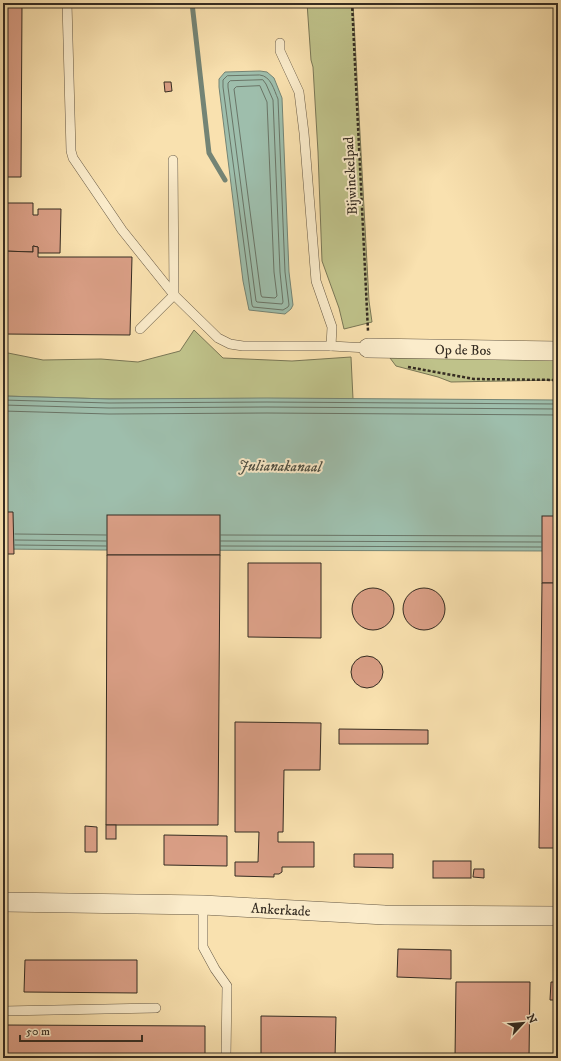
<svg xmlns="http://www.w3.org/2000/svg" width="561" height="1061" viewBox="0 0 561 1061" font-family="'IM FELL DW Pica',serif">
	<rect width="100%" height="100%" fill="#f9e1af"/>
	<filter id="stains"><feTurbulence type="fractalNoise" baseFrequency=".005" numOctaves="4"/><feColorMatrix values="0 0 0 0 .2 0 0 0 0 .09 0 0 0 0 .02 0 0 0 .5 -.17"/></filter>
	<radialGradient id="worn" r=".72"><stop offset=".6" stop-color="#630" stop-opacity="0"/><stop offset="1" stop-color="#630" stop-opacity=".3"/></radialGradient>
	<g fill="#bfc28a" stroke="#7a7756">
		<path d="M307,3H353L369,301L372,322L344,329L339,308L322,261L318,152L313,67L311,60Z"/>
		<path d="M194,330L223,358L292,361L351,357L353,399H109L3,396V352L43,360L101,359L138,362L180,351Z"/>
		<path d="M390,358H558V380L451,382L438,377L396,366Z"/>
	</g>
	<g fill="#9ebeac" stroke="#748475">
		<path d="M260,71L267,72L274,78L282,98L289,272L293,305L291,309L285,314L249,310L243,281L219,87V79L225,72Z"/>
		<path d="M3,396L109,399L267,398L558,400V551L101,550L3,549Z"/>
	</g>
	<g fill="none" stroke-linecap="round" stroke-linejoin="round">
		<g stroke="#6a7567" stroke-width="1">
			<path d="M260,75C271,76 274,90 278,99L285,272L289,305L288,307L283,310L253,307L252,305L223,87V80L227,76Z"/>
			<path d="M263,80L266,84L273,100L280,272L283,302L282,304L257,302L256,301L228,87V83L230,81Z"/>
			<path d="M260,86L267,102L274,272L277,296L275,298L262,297L261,295L234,89L236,87Z"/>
			<path d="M3,400L109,403L267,402L558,404"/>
			<path d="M3,405L109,408L267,407L558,409"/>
			<path d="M3,411L109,414L267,413L558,415"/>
			<path d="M15,534L106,535"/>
			<path d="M221,535L541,536"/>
			<path d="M15,540L106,541"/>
			<path d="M221,541L541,542"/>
			<path d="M15,545L106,546"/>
			<path d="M221,546L541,547"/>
		</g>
		<path stroke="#748475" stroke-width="5" d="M192,3L209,153L225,180"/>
	</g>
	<g fill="#da9f86" stroke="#352c22">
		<path d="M3,3H22L21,177H3Z"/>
		<path d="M164,82H171L172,91L165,92Z"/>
		<path d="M3,203H33V215H38V209H61L60,253H38V247L33,246V252L3,251Z"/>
		<path d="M33,246L38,247V257H132L130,335L3,334V251L33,252Z"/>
		<path d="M3,512H13L14,554H3Z"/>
		<rect x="107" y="515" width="113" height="40"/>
		<rect x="542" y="516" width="16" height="67"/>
		<path d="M107,555H220L218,825H106Z"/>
		<path d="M248,563H321V638L248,637Z"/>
		<path d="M542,583H558V848H539Z"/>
		<circle cx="424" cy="609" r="21"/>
		<circle cx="373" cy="609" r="21"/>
		<circle cx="367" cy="672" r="16"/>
		<path d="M235,722L321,723L320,770H284L283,832H278V842H314V867H282V872L279,874H274V877L235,876V862H258L259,832H235Z"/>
		<path d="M339,729L428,730V744H339Z"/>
		<rect x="106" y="825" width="10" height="14"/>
		<path d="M85,826L97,827V852H85Z"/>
		<path d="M164,835L227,836V866L164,865Z"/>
		<path d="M354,854H393V868L354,867Z"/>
		<rect x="433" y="861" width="38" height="17"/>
		<path d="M474,869H484V878L473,877Z"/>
		<path d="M398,949L451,950V979L397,977Z"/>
		<path d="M25,960H137V993L24,992Z"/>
		<path d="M456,982H530L529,1058H455Z"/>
		<path d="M551,982H558V1000H550Z"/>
		<path d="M261,1016L336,1017L335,1058H261Z"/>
		<path d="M3,1025L205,1026V1058H3Z"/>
	</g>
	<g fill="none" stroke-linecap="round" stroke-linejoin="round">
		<defs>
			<g id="service">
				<path d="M67,3L71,151L73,158L122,230L174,295L218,338L230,344L243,346H331L368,348"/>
				<path d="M280,43V51L299,92L304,133L316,281L332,327L331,346"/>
				<path d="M140,329L174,295L173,160"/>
				<path d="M203,905V947L215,969L227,986L226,1058"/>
				<path d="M3,1011L156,1008"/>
			</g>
			<g id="minor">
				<path id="s1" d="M368,348L558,351"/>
				<path id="s2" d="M3,902L203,905L385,915L558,916"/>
			</g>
		</defs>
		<use href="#service" stroke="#665945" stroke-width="10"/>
		<use href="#minor" stroke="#665945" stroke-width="20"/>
		<g stroke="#352c22" stroke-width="2.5" stroke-dasharray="3 2" stroke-linecap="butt">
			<path d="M352,3L368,331"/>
			<path d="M408,367L474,379L558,380"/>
		</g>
		<use href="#service" stroke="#fbeccb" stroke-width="9"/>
		<use href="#minor" stroke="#fbeccb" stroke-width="19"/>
	</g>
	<g text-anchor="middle" stroke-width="4" stroke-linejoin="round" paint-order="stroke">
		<g font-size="14" fill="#352c22" stroke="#fbeccb">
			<text transform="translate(350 176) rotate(-93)" y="5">Bijwinckelpad</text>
			<text dy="5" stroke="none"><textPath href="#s1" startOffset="95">Op de Bos</textPath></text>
			<text dy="5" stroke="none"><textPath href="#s2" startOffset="278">Ankerkade</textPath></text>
		</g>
		<g font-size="15" font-style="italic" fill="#4f5044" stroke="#fbeccb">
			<text transform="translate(280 466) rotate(1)" y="5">Julianakanaal</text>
		</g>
	</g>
	<rect width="561" height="1061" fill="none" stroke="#f9e1af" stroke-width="16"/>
	<rect x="4" y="4" width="553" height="1053" fill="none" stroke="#352c22" stroke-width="2"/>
	<rect x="8" y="8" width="545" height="1045" fill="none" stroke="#352c22"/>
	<g transform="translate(523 1023) rotate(64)" stroke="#fbeccb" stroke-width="3" paint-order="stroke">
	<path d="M0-3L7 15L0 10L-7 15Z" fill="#352c22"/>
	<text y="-6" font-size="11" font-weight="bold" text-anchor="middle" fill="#352c22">N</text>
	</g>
	<path d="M20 1035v6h122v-6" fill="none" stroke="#352c22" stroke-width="2"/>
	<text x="26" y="1035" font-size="12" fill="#352c22" stroke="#fbeccb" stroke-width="3" paint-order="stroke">50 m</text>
	<rect width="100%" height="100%" filter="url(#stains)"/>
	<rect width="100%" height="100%" fill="url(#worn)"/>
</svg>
